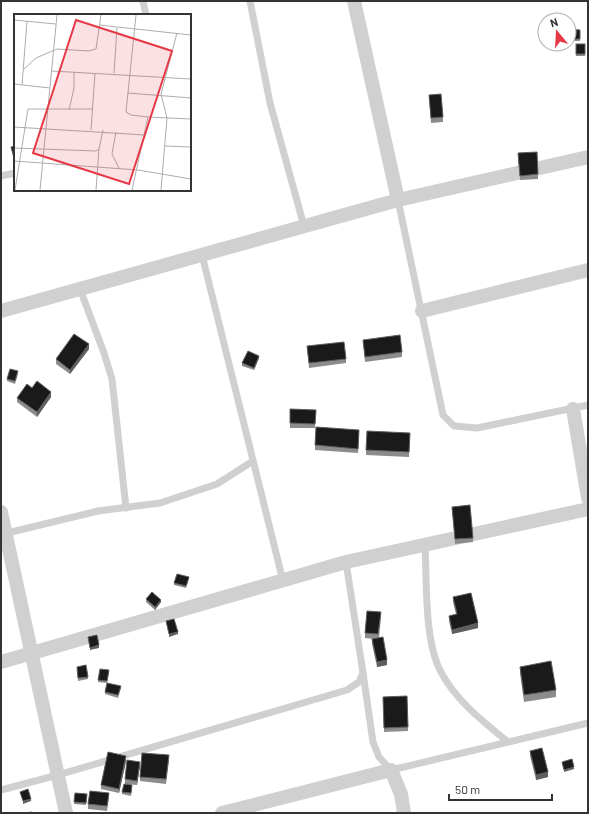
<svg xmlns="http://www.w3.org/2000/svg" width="589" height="814" viewBox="0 0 589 814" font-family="Barlow,sans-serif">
	<rect width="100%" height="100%" fill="#fff"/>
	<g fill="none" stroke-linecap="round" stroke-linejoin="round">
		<g stroke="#d0d0d0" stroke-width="7">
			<path d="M143,1L146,15"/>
			<path d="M250,1L270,103L304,226"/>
			<path d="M1,176L15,173"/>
			<path d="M398,200L443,415L454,426L477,428L588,405"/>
			<path d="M202,255L283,581"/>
			<path d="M80,289L104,353L112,379L126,508"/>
			<path d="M3,534L98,511L160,503L217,484L253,461"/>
			<path d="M425,546C427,582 424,641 441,672C456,701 484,722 508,742"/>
			<path d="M363,673L373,742L379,757L391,770L588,723"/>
			<path d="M1,790L58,775L347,690L359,682L363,673L346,562"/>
		</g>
		<g stroke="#d0d0d0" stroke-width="14">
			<path d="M354,1L398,200"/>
			<path d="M1,311L398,200L588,157"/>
			<path d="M422,311L588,270"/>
			<path d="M573,409L588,498"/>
			<path d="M1,512L66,813"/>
			<path d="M1,662L346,562L588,509"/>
			<path d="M222,813L391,770L401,794L404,813"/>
		</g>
	</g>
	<g fill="#8c8c8c">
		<path d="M569,29L580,30V41H569Z"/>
		<rect x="576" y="44" width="9" height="12"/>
		<path d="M429,95L443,117V122L431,123Z"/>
		<path d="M518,158L538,174V179L520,180Z"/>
		<path d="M363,340L402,352V357L365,362Z"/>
		<path d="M307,346L346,359V363L309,368Z"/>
		<path d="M89,349L70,374L56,364V359Z"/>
		<path d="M259,358L254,370L242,366V363Z"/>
		<path d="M18,374L15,384L7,381V379Z"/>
		<path d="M32,388L51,397L37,417L17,402V398Z"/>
		<path d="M290,409L316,410L315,428H290Z"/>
		<path d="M359,435L358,453L315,450V445Z"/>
		<path d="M410,438L409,457L366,455V450Z"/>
		<path d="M452,507L473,538V542L455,544Z"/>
		<path d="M189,579L186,588L174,585V583Z"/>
		<path d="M453,597L478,628L452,634L449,621V616L456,614L453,602Z"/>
		<path d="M146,599L161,602L155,610L146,602Z"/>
		<path d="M381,617L379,638L387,665L377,667L372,644V639H374L365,638V633Z"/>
		<path d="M77,667L88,677V679L78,681Z"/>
		<path d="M520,667L556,690V697L524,702L520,673Z"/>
		<path d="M109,673L107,683L98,682V680Z"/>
		<path d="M121,688L118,698L105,694V692Z"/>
		<path d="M407,696L408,731L384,732L383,697Z"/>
		<path d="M530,751L548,777L536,780L530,756Z"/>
		<path d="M169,760L166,784L140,781V777Z"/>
		<path d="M126,761L119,793L101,789V785Z"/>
		<path d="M140,766L137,785L125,784V779Z"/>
		<path d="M132,788L131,796L122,794V792Z"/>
		<path d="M75,793L87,794L86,805L74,804Z"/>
		<path d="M109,798L107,811L88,809V804Z"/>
	</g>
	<g fill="#5f5f5f">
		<path d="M89,344V349L70,374V370Z"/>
		<path d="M259,356V358L254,370V368Z"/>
		<path d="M51,392V397L37,417V412Z"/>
		<path d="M161,600V602L155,610V607Z"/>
		<path d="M478,623V628L452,634V630Z"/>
		<path d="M178,632V634L169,637V634Z"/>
		<path d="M99,645V648L90,650V648Z"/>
		<path d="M387,660V665L377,667V662Z"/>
		<path d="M126,756V761L119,793V789Z"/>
		<path d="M140,762V766L137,785V781Z"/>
		<path d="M574,767V769L564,772V770Z"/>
		<path d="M548,772V777L536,780V775Z"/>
		<path d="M31,799V801L23,804V801Z"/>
	</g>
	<g fill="#1a1a1a" stroke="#5f5f5f">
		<path d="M569,29L580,30V39H569Z"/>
		<rect x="576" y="44" width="9" height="10"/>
		<path d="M441,94L443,117L431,118L429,95Z"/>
		<path d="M15,146V158H14L11,147Z"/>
		<path d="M537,152L538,174L520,176L518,153Z"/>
		<path d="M74,334L89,344L70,370L56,359Z"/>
		<path d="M400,335L402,352L365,357L363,340Z"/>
		<path d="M344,342L346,359L309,363L307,346Z"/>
		<path d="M248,351L259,356L254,368L242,363Z"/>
		<path d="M10,369L18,371L15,381L7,379Z"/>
		<path d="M37,381L51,392L37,412L17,398L27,384L32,388Z"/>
		<path d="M290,409L316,410L315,424L290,423Z"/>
		<path d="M316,427L359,430L358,449L315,445Z"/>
		<path d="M367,431L410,433L409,452L366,450Z"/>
		<path d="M470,505L473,538L455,539L452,507Z"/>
		<path d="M177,574L189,577L186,586L174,583Z"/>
		<path d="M152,592L161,600L155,607L146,599Z"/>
		<path d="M471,593L478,623L452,630L449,616L457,614L453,597Z"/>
		<path d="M367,611L381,612L378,634L365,633Z"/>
		<path d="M174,619L178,632L169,634L166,621Z"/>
		<path d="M97,635L99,645L90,648L88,637Z"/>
		<path d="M383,637L387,660L377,662L372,639Z"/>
		<path d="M551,661L556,690L524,695L520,667Z"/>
		<path d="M86,665L88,677L78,678L77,667Z"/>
		<path d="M100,669L109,670L107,681L98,680Z"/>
		<path d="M107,683L121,686L118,695L105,692Z"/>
		<path d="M407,696L408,727L384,728L383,697Z"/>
		<path d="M542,748L548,772L536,775L530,751Z"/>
		<path d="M108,752L126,756L119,789L101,785Z"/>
		<path d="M142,753L169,755L166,779L140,777Z"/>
		<path d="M572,759L574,767L564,770L562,762Z"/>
		<path d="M127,760L140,762L137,781L125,779Z"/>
		<path d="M124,784L132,785L131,793L122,792Z"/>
		<path d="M28,789L31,799L23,801L20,792Z"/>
		<path d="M90,791L109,793L107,806L88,804Z"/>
		<path d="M75,793L87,794L86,803L74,802Z"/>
		<path d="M32,812V813H25Z"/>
	</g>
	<g transform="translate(14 14)">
		<rect width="177" height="177" fill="#fff"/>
		<path fill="none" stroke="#adadad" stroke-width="1" d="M122,1L112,98L117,101L134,103L177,105M0,6L42,10M85,11L177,21M9,56L22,44L43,35L75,37L82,35L87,1M38,57L177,65M100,59L103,14M0,70L36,74M8,71L13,7M114,79L177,84M55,96L60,74V58M0,113L131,121M77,116L81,59M102,118L98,140L105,154M151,132L177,133M0,134L82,137L85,135L89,116M0,147L124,156L177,165M1,176L14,95H79M26,176L43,1M82,176L85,135M118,176L134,103M147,176L153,104L147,80L163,19"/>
		<path fill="#e63946" fill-opacity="0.15" stroke="#e63946" stroke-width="2" d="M62,6L158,37L115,170L19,139Z"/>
		<rect width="177" height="177" fill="none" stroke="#333" stroke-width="2"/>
	</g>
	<rect width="589" height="814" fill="none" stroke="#333333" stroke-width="4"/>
	<g transform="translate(557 32) rotate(342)"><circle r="19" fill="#ffffff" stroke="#adadad"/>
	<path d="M0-3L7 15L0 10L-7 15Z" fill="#e63946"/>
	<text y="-6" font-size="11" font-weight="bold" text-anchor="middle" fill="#333333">N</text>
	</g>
	<path d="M449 794v6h103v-6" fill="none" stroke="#333333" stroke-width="2"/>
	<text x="455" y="794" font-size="12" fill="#333333" stroke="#ffffff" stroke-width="3" paint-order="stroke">50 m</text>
</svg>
